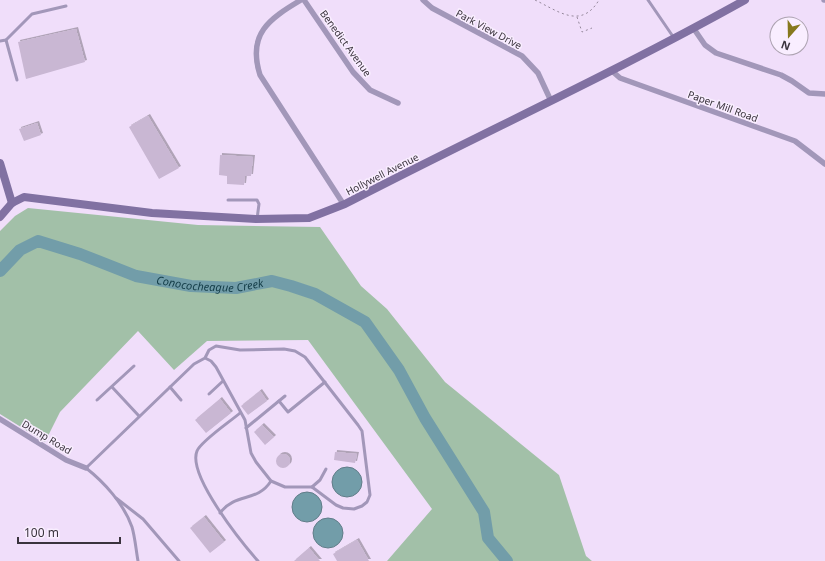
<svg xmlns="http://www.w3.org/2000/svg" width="825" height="561" viewBox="0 0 825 561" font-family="'Noto Sans',sans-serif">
	<defs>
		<filter id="shadow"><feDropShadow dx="2" dy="-2" stdDeviation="0" flood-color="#0004"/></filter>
	</defs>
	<rect width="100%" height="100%" fill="#f0defa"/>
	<path fill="#a2c0a8" d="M28,208L198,225L320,227L361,286L387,309L445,382L559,475L586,556L592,561H387L432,509L308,340L207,341L174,370L138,331L60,412L45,442L0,414V231L15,216Z"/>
	<g fill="#729da9" stroke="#617d89">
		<circle cx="347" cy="482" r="15"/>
		<circle cx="307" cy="507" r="15"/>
		<circle cx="328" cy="533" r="15"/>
	</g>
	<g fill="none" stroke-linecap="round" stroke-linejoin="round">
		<path stroke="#729da9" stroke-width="12" id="s1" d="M0,271L20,250L38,241L80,254L136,276L191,286L236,288L272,281L291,286L315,294L365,322L399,370L425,418L484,512L488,538L507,561"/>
	</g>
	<g fill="#c9b7d3" filter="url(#shadow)">
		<path d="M76,29L85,62L26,79L18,42Z"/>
		<path d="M148,116L179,168L159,179L129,127Z"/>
		<path d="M37,123L41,135L24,141L19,129Z"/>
		<path d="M220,155L253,157L251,176H245L244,185L227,184V176L219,175Z"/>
		<path d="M260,391L267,401L248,415L241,406Z"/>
		<path d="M220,399L231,413L206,433L195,420Z"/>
		<path d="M262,425L274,437L265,445L254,432Z"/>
		<path d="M335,452L357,454L355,463L334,460Z"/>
		<circle cx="283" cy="461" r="7"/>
		<path d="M204,517L224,542L210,553L190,528Z"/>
		<path d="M357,540L369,561H337L333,554Z"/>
		<path d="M309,548L320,561H294Z"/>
	</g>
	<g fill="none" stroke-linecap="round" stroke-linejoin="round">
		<g stroke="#95889b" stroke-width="1" stroke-dasharray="2 3" stroke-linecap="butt">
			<path d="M535,0C558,11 581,30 599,0"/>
			<path d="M577,17L582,32L592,28"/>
		</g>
		<g stroke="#a297b9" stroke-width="3">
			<path d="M648,0L674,38"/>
			<path d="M6,40L17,80"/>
			<path d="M0,41L6,40L32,14L66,6"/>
			<path d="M228,200H257L259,204L257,219"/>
			<path d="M112,387L139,416"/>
			<path d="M170,387L181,400"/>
			<path d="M209,394L223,381"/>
			<path d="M97,400L134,366"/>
			<path d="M279,401L288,412L325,382"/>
			<path d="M240,413C231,421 201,441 197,451C187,475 242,543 258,561"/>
			<path d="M246,428L285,396"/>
			<path d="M312,487L320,480L326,469"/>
			<path d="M116,498L143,519L179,561"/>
			<path d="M220,513C236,492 257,503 271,481"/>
			<path d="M138,561C136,550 135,537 132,527C124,504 104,482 86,468L194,364L205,358L211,361L216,367L245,420L251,453L256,462L271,481L285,487H312L336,505L343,508L354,509L362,506L367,502L370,495L362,431L358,425L305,357L295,351L284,349L240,350L216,346L209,350L205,358"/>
		</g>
		<g stroke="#a297b9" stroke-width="5.5">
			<path d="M301,0C269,19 247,34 260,75L344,205"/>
			<path d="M304,0L353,72L370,90L398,103"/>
			<path d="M423,0L432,8L522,56L538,73L551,101"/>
			<path d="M824,0H825"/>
			<path d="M694,29L705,45L716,53L781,75L792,81L809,93L825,94"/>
			<path d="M612,71L620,78L795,141L825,164"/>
			<path d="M0,419L66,460L86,468"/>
		</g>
		<g stroke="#8171a2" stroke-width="8">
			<path d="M0,163L12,203"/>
			<path d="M0,217L12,203L24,197L152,213L256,219L309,218L345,204C478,135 614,73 745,0"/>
		</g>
	</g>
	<g text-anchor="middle" stroke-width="3" stroke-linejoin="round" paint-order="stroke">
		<g font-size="10" fill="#3a333d" stroke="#f9eeff">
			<text transform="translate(489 29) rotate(28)" y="4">Park View Drive</text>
			<text transform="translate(346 43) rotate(54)" y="4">Benedict Avenue</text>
			<text transform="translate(723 106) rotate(20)" y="4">Paper Mill Road</text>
			<text transform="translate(382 174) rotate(-27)" y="4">Hollywell Avenue</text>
			<text transform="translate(47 437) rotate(31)" y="4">Dump Road</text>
		</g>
		<g font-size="11" font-style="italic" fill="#123b46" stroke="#f9eeff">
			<text dy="4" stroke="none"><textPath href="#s1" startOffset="228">Conococheague Creek</textPath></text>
		</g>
	</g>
	<g transform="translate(789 36) rotate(200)"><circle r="19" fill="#f9eeff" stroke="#ada3b1"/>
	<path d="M0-3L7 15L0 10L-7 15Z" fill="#87791e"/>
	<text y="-6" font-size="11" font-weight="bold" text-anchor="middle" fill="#3a333d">N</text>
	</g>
	<path d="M18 537v6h102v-6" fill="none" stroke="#3a333d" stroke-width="2"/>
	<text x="24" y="537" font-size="12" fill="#3a333d" stroke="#f9eeff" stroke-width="3" paint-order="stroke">100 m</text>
</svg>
